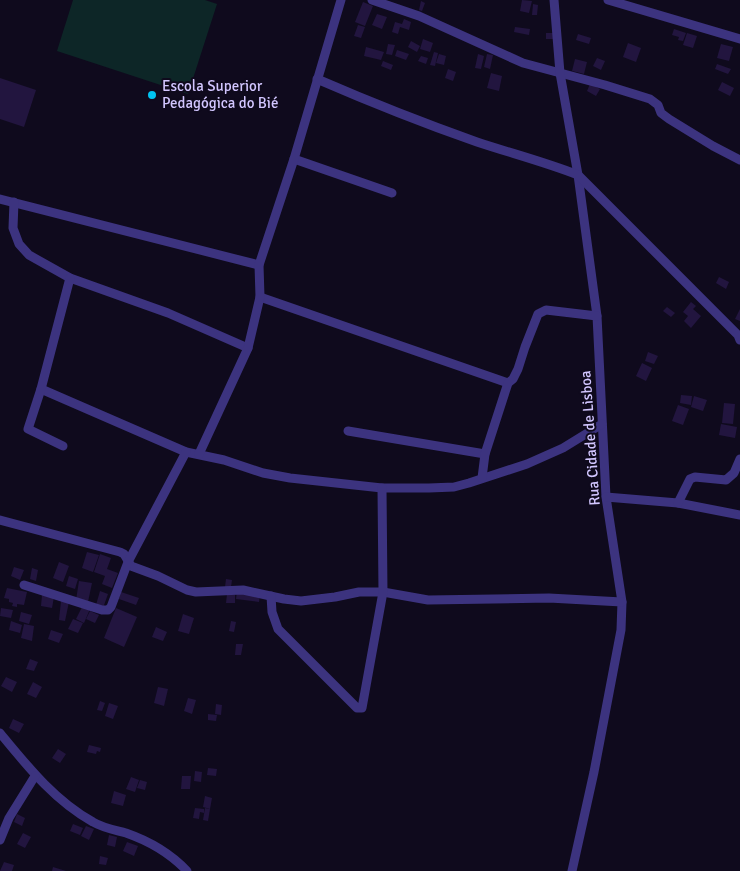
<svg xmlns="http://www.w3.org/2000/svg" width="740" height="871" viewBox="0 0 740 871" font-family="Signika,sans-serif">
	<rect width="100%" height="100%" fill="#0f0a1d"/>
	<path fill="#0d2627" d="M73,0H205L217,4L188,94L57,51Z"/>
	<g fill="#22153f">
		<path d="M522,0L532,1L529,13L520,11Z"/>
		<path d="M421,1L425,3L422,11L419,10Z"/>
		<path d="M363,2L373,6L365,26L355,22Z"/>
		<path d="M533,4L538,5L537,15H532Z"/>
		<path d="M377,14L387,17L382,29L372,25Z"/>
		<path d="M404,19L411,22L409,30L400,27L398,34L392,32L395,22L402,24Z"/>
		<path d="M358,25L365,27L361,38L354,36Z"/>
		<path d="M515,27L530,29L529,35L514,32Z"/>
		<path d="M674,29L686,33L683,41L678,40L679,37L672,35Z"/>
		<rect x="546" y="33" width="8" height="6"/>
		<path d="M687,33L697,36L693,48L683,45Z"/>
		<path d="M578,34L591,38L589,44L576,40Z"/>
		<path d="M423,39L433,43L430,52L420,49Z"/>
		<path d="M411,41L420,46L417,52L408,47Z"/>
		<path d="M628,43L641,48L636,62L623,57Z"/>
		<path d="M388,44L395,45L392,55L386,54Z"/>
		<path d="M721,44L733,47L729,61L717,58Z"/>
		<path d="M366,47L384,52L381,60L364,56Z"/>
		<path d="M397,50L409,54L406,60L395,56Z"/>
		<path d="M434,52L438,53L435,66L430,65Z"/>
		<path d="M439,54L446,56L444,65L436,63Z"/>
		<path d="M478,54L484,56L481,69L475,68Z"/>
		<path d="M487,54L493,55L490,69L484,67Z"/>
		<path d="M421,56L428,58L426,64L418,61Z"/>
		<path d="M597,58L605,61L601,70L593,66Z"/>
		<path d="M575,59L587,62L584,74L572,71Z"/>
		<path d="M383,61L393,65L391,70L381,66Z"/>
		<path d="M717,64L731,69L728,74L715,69Z"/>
		<path d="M448,69L456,72L453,81L445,78Z"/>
		<path d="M491,73L502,76L499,91L487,88Z"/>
		<path d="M0,78L36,90L24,127L0,119Z"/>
		<path d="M722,82L734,88L730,96L718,90Z"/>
		<path d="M590,84L600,89L596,96L587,91Z"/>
		<path d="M719,277L729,282L726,289L716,283Z"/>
		<path d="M691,302L696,306L693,309L701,316L691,328L684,321L688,316L683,312Z"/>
		<path d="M667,307L675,313L671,317L663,311Z"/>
		<path d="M740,309V321L735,319Z"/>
		<path d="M648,352L658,356L654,364L645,361Z"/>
		<path d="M642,363L652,368L646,381L636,376Z"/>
		<path d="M681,395L692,396L691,405L680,403Z"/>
		<path d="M694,396L707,400L703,411L691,407Z"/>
		<path d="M724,403L735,404L733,424L722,423Z"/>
		<path d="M678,405L689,409L683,425L672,421Z"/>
		<path d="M721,424L737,427L735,438L719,435Z"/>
		<path d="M87,552L99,555L93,572L82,568Z"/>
		<path d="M100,554L111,558L107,569L118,573L112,588L102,584L105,576L94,572Z"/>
		<path d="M59,562L69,566L63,582L53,578Z"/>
		<path d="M14,567L24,570L20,580L11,576Z"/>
		<path d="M32,568L38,570L36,581L30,579Z"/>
		<path d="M69,576L78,579L75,589L66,586Z"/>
		<path d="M226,579L232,580L231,587H225Z"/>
		<path d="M79,581L92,583L88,602L76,600Z"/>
		<path d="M7,588L27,592L24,605L17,604V607L12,606L13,603L9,602V599L4,598Z"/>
		<path d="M100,591L108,594L103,608L96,605Z"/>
		<path d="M237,591L260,594L259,602L236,599Z"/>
		<path d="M121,592L139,598L136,605L119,599Z"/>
		<path d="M227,594L235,595V603H226Z"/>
		<path d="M42,595L54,597L52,608L41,606Z"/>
		<path d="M61,601L69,602L65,621L59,620Z"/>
		<path d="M83,605L90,609L84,623L76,619Z"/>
		<path d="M1,608L13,610L11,618L0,616Z"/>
		<path d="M116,608L137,617L124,647L104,638Z"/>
		<path d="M90,611L99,615L95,623L86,619Z"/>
		<path d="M21,612L32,615L29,624L19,621Z"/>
		<path d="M183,614L194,618L189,634L178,631Z"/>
		<path d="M73,619L83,623L78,633L68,629Z"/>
		<path d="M11,621L22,625L20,633L9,630Z"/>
		<path d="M231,621L236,622L234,632L229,631Z"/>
		<path d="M24,624L34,626L32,641L21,638Z"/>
		<path d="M156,627L167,632L163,641L152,637Z"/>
		<path d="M51,630L63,634L59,643L48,639Z"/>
		<path d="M236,644H243L241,655H235Z"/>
		<path d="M30,659L38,662L34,671L26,669Z"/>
		<path d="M6,677L17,682L12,692L1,686Z"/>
		<path d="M33,682L42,687L36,698L27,694Z"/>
		<path d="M158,687L168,689L164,706L154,703Z"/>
		<path d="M188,698L196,700L192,714L184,711Z"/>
		<path d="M100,701L105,703L102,711L97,710Z"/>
		<path d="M109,703L118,706L113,719L105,716Z"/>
		<path d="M216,704L222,705L221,715L215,714Z"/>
		<path d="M208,714L217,715L216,721L208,720Z"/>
		<path d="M13,719L24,724L19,733L9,728Z"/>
		<path d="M89,745L101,748L100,752L97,751L96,754L87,752Z"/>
		<path d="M58,749L66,754L60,763L52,758Z"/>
		<path d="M208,768L217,769L216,776L207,775Z"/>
		<path d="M195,771L202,772L201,782L194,781Z"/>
		<path d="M182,776H191L190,789H181Z"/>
		<path d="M131,777L139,780L135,792L126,789Z"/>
		<path d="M140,780L147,782L145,790L137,788Z"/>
		<path d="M114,791L126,795L123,806L111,803Z"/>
		<path d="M205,796L212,798L210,809L203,807Z"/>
		<path d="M195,808L204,809V813L200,812L199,819L193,818Z"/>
		<path d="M205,808L210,809L208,821L203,820Z"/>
		<path d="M17,814L25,818L22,826L14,822Z"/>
		<path d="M73,824L83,828L80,835L70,831Z"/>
		<path d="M86,826L94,829L89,840L81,836Z"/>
		<path d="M23,833L31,837L25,848L17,844Z"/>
		<path d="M109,835L117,837L115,847L107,845Z"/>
		<path d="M127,842L138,846L134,856L123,851Z"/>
		<path d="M100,856L108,858L106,865L99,864Z"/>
		<path d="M4,862L14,865L12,871H0Z"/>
		<path d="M53,867L66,871H52Z"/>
	</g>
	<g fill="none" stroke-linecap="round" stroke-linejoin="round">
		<g stroke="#3c337f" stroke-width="9">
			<path d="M372,0L419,16L523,63L605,85L650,99L658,105L661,113L669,119L713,146L740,160"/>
			<path d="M554,0L560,73L578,175L597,316L606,497L622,602L621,630L594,772L572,871"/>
			<path d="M608,0L740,39"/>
			<path d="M317,79C370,102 423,123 477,142C510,153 545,162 578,175L738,335L740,340"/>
			<path d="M294,159L392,193"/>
			<path d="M0,199L259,265"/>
			<path d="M14,202L13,228L19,244L29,255L70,278L168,313L248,348"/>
			<path d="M260,297L508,383"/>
			<path d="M41,389L186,452L224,460L263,473L290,478L382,488H429L454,487L469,483L527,464L563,448L602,424"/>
			<path d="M348,431L485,454"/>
			<path d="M63,446L28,429L41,389L70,278"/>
			<path d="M199,454L248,348L260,297L259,265L294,159L341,0"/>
			<path d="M482,478L485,454L508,383L513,379L518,369L525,347L538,314L546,310L597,316"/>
			<path d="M606,497L678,503L740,515"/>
			<path d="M678,503L690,479L695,477L726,480L734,473L740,459"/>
			<path d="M0,520L120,552L124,554L131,566L158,576L187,590L196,592L243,590L284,599L301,601L335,597L359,592H383L428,600L549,598L622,602"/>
			<path d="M24,585L102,610H108L111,607L128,562L186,452"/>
			<path d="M271,596L272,612L278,629L357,708H362L383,592L382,488"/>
			<path d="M0,733C28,767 55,801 93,822C103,828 115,830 126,833C149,841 170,853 187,871"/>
			<path d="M0,840L9,818L35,776"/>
		</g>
	</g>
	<circle fill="#00c3f1" stroke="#0f0a1d" stroke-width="2" cx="152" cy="95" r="5"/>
	<g text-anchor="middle" stroke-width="4" stroke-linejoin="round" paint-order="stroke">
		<g font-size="15" fill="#d2c6ff" stroke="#0f0a1d" text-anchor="start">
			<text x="162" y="91">Escola Superior<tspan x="162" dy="17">Pedagógica do Bié</tspan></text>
		</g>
		<g font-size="15" fill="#d2c6ff" stroke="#0f0a1d">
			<text transform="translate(590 438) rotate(-94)" y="5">Rua Cidade de Lisboa</text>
		</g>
	</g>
</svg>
